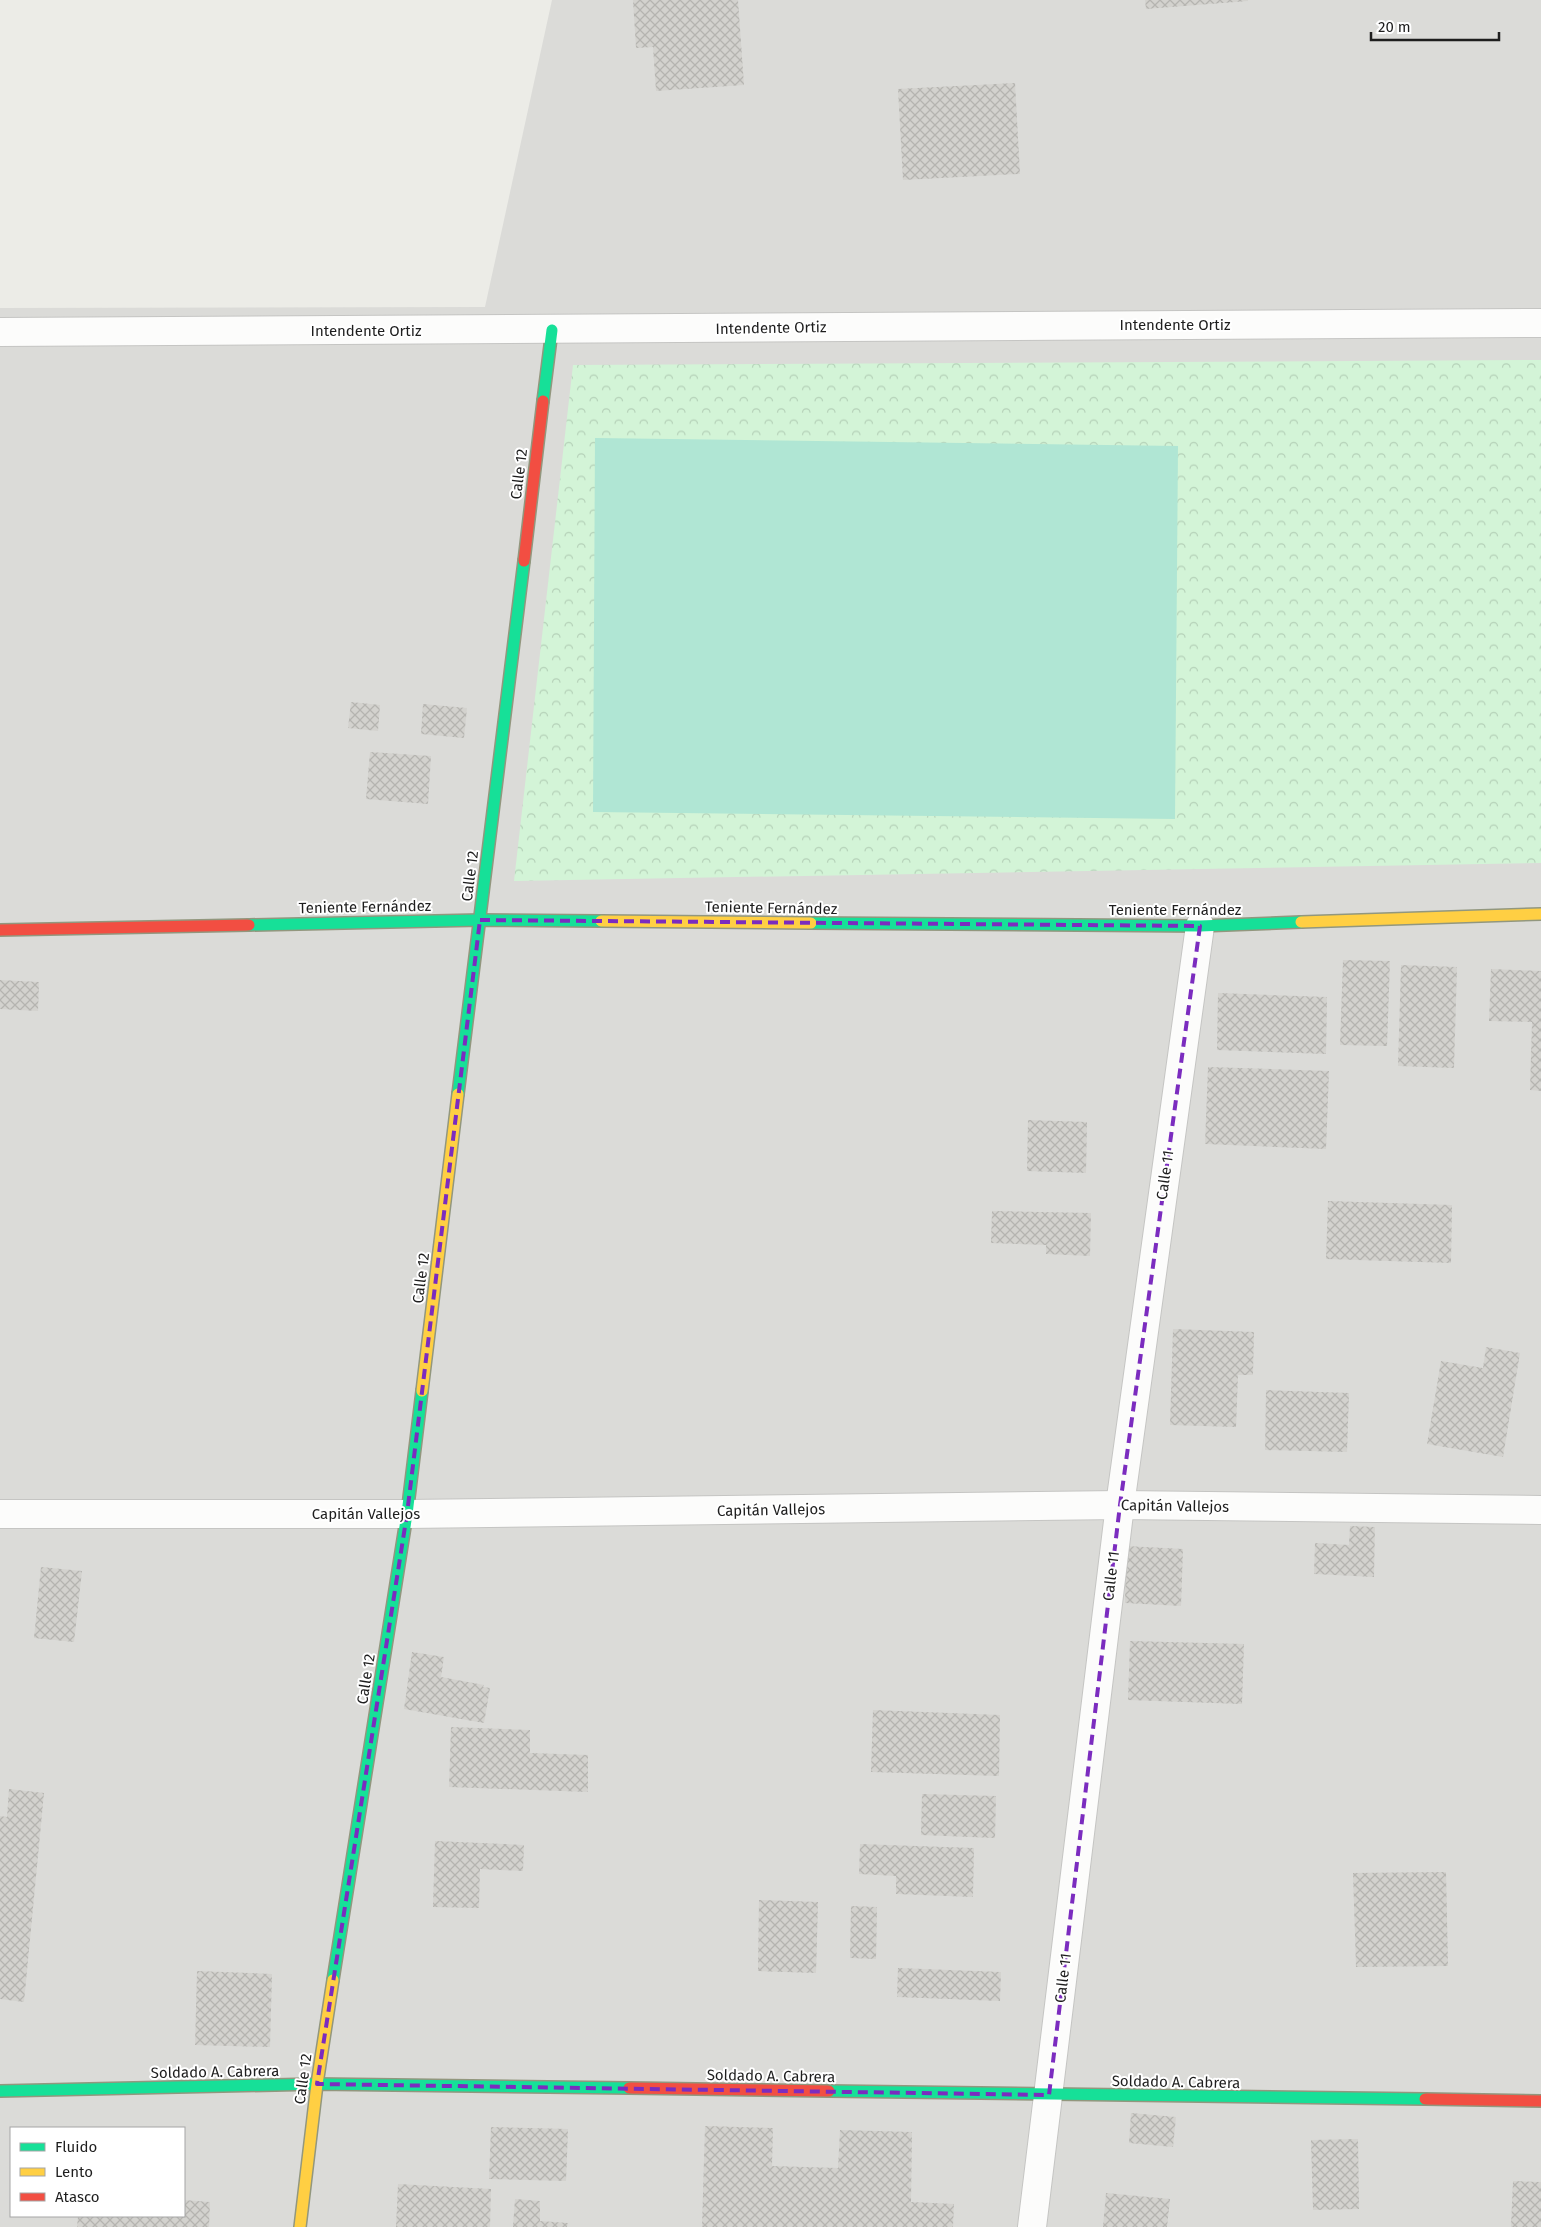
<svg xmlns="http://www.w3.org/2000/svg" width="1541" height="2227" viewBox="0 0 1541 2227" font-family="'Fira Sans',sans-serif">
	<defs>
		<pattern id="park-crowns" width="20" height="18" patternUnits="userSpaceOnUse" patternTransform="scale(1.25)"><rect width="20" height="18" fill="#d3f4d7"/><path d="M2 6a3 3 0 1 1 6 0M12 15a3 3 0 1 1 6 0" fill="none" stroke="#b5d1b8"/></pattern>
		<pattern id="building-cross-hatch" width="8" height="8" patternUnits="userSpaceOnUse" patternTransform="scale(1.25)"><rect width="8" height="8" fill="#d3d2ce"/><path d="M0 0l8 8M0 8l8-8" fill="none" stroke="#b5b4b0"/></pattern>
	</defs>
	<rect width="100%" height="100%" fill="#ecece7"/>
	<path fill="#dbdbd8" fill-rule="evenodd" d="M552,0H1541V2227H0V308L485,307ZM11,2128H184V2216H11Z"/>
	<path fill="url(#park-crowns)" d="M1541,360V863L514,881L573,365Z"/>
	<path fill="#b0e6d4" d="M595,438L1178,446L1175,819L593,812Z"/>
	<g fill="url(#building-cross-hatch)">
		<path d="M633,0H738L744,85L656,91L653,47L636,48Z"/>
		<path d="M1145,0H1248V1L1146,9Z"/>
		<path d="M1015,83L1020,174L903,180L898,89Z"/>
		<path d="M351,702L380,705L378,731L348,728Z"/>
		<path d="M423,704L467,708L464,738L421,734Z"/>
		<path d="M370,752L431,756L428,804L366,799Z"/>
		<path d="M1343,960L1390,961L1387,1046L1340,1045Z"/>
		<path d="M1401,965L1457,967L1454,1068L1398,1066Z"/>
		<path d="M1491,969L1541,971V1091L1530,1090L1532,1022L1489,1021Z"/>
		<path d="M0,980L39,982L38,1011L0,1009Z"/>
		<path d="M1218,993L1327,997L1326,1054L1217,1050Z"/>
		<path d="M1208,1067L1329,1071L1326,1149L1205,1144Z"/>
		<path d="M1028,1120L1087,1122L1086,1173L1027,1171Z"/>
		<path d="M1328,1201L1452,1205L1451,1263L1326,1259Z"/>
		<path d="M992,1211L1091,1213L1090,1256L1046,1254V1245L991,1243Z"/>
		<path d="M1173,1329L1254,1332L1253,1375H1238L1236,1427L1170,1425Z"/>
		<path d="M1486,1347L1520,1353L1503,1457L1427,1444L1441,1361L1483,1368Z"/>
		<path d="M1266,1390L1349,1393L1347,1452L1265,1450Z"/>
		<path d="M1350,1526L1375,1527L1374,1577L1314,1574L1315,1543L1349,1545Z"/>
		<path d="M1126,1546L1183,1549L1181,1606L1125,1603Z"/>
		<path d="M41,1567L82,1571L74,1642L34,1638Z"/>
		<path d="M1130,1641L1244,1644L1242,1704L1128,1700Z"/>
		<path d="M412,1652L444,1657L441,1677L484,1685L483,1687L490,1688L484,1723L404,1709Z"/>
		<path d="M873,1710L1000,1715L999,1776L871,1772Z"/>
		<path d="M451,1727L530,1730V1753L588,1755V1792L449,1787Z"/>
		<path d="M9,1789L44,1793L24,2002L0,1999V1816L7,1817Z"/>
		<path d="M922,1794L996,1796L995,1838L921,1835Z"/>
		<path d="M435,1841L524,1845L523,1871L480,1869L479,1908L433,1907Z"/>
		<path d="M860,1844L974,1848L973,1897L896,1894V1876L859,1874Z"/>
		<path d="M1446,1872L1448,1966L1356,1967L1353,1873Z"/>
		<path d="M759,1900L818,1902L816,1973L758,1971Z"/>
		<path d="M851,1906L877,1907L876,1959L850,1958Z"/>
		<path d="M898,1968L1001,1972L1000,2001L897,1997Z"/>
		<path d="M197,1971L272,1974L270,2047L195,2045Z"/>
		<path d="M1131,2113L1176,2117L1173,2147L1129,2143Z"/>
		<path d="M705,2126L773,2128L772,2166L838,2168L840,2130L912,2132L911,2202L954,2204L953,2227H702Z"/>
		<path d="M491,2127L568,2129L566,2181L489,2179Z"/>
		<path d="M1358,2139L1359,2209L1313,2210L1311,2140Z"/>
		<path d="M1513,2181L1541,2182V2227H1511Z"/>
		<path d="M398,2184L491,2189L490,2227H396Z"/>
		<path d="M1106,2193L1170,2199L1167,2227H1103Z"/>
		<path d="M515,2199L540,2201V2221L568,2223L567,2227H513Z"/>
		<path d="M184,2200L210,2202L209,2227H77L78,2216H184Z"/>
	</g>
	<g fill="none" stroke-linecap="round" stroke-linejoin="round">
		<defs>
			<g id="street">
				<path d="M0,332L1541,323"/>
				<path d="M0,1514H407L1120,1505L1541,1510"/>
				<path d="M1032,2227L1120,1505L1200,926"/>
			</g>
			<g id="fast">
				<path d="M543,401L552,330"/>
				<path d="M811,923L1200,926L1301,922"/>
				<path d="M249,925L480,920L601,921"/>
				<path d="M458,1094L524,561"/>
				<path d="M333,1980L407,1514L422,1391"/>
				<path d="M0,2091L317,2084L629,2088"/>
				<path d="M829,2091L1425,2099"/>
			</g>
			<g id="slow">
				<path d="M601,921L811,923"/>
				<path d="M1301,922L1541,914"/>
				<path d="M422,1391L458,1094"/>
				<path d="M300,2227L317,2084L333,1980"/>
			</g>
			<g id="jam">
				<path d="M524,561L543,401"/>
				<path d="M0,930L249,925"/>
				<path d="M629,2088L829,2091"/>
				<path d="M1425,2099L1541,2101"/>
			</g>
		</defs>
		<use href="#street" stroke="#c5c5c3" stroke-width="30"/>
		<use href="#fast" stroke="#92977e" stroke-width="14"/>
		<use href="#slow" stroke="#92977e" stroke-width="14"/>
		<use href="#jam" stroke="#92977e" stroke-width="14"/>
		<use href="#street" stroke="#fcfcfb" stroke-width="28"/>
		<use href="#fast" stroke="#16e098" stroke-width="11"/>
		<use href="#slow" stroke="#ffcf43" stroke-width="11"/>
		<use href="#jam" stroke="#f24e42" stroke-width="11"/>
	</g>
	<path fill="none" stroke="#7b2cbf" stroke-width="4" stroke-dasharray="10 6" stroke-linejoin="round" d="M480,920L1200,926L1120,1505L1049,2095L317,2084L407,1514Z"/>
	<g text-anchor="middle" stroke-width="4" stroke-linejoin="round" paint-order="stroke">
		<g font-size="15" fill="#1e1e1e" stroke="#fff">
			<text x="1175" y="330">Intendente Ortiz</text>
			<text transform="translate(771 328) rotate(-1)" y="5">Intendente Ortiz</text>
			<text x="366" y="336">Intendente Ortiz</text>
			<text transform="translate(519 474) rotate(-83)" y="5">Calle 12</text>
			<text transform="translate(470 876) rotate(-83)" y="5">Calle 12</text>
			<text transform="translate(365 907) rotate(-1)" y="5">Teniente Fernández</text>
			<text transform="translate(771 908) rotate(1)" y="5">Teniente Fernández</text>
			<text x="1175" y="915">Teniente Fernández</text>
			<text transform="translate(1165 1175) rotate(-82)" y="5">Calle 11</text>
			<text transform="translate(421 1278) rotate(-83)" y="5">Calle 12</text>
			<text transform="translate(1175 1506) rotate(1)" y="5">Capitán Vallejos</text>
			<text transform="translate(771 1510) rotate(-1)" y="5">Capitán Vallejos</text>
			<text x="366" y="1519">Capitán Vallejos</text>
			<text transform="translate(1111 1576) rotate(-83)" y="5">Calle 11</text>
			<text transform="translate(366 1679) rotate(-81)" y="5">Calle 12</text>
			<text transform="translate(1063 1978) rotate(-83)" y="5">Calle 11</text>
			<text transform="translate(215 2072) rotate(-1)" y="5">Soldado A. Cabrera</text>
			<text transform="translate(771 2076) rotate(1)" y="5">Soldado A. Cabrera</text>
			<text transform="translate(303 2079) rotate(-82)" y="5">Calle 12</text>
			<text transform="translate(1176 2082) rotate(1)" y="5">Soldado A. Cabrera</text>
		</g>
	</g>
	<rect x="10" y="2127" width="175" height="90" fill="#ffffff" stroke="#a5a5a5"/>
	<rect x="20" y="2143" width="25" height="8" fill="#16e098" stroke="#a5a5a5"/>
	<text x="55" y="2152" font-size="15" fill="#1e1e1e">Fluido</text>
	<rect x="20" y="2168" width="25" height="8" fill="#ffcf43" stroke="#a5a5a5"/>
	<text x="55" y="2177" font-size="15" fill="#1e1e1e">Lento</text>
	<rect x="20" y="2193" width="25" height="8" fill="#f24e42" stroke="#a5a5a5"/>
	<text x="55" y="2202" font-size="15" fill="#1e1e1e">Atasco</text>
	<path d="M1371 32v8h128v-8" fill="none" stroke="#1e1e1e" stroke-width="2.5"/>
	<text x="1378" y="32" font-size="15" fill="#1e1e1e" stroke="#ffffff" stroke-width="4" paint-order="stroke">20 m</text>
</svg>
